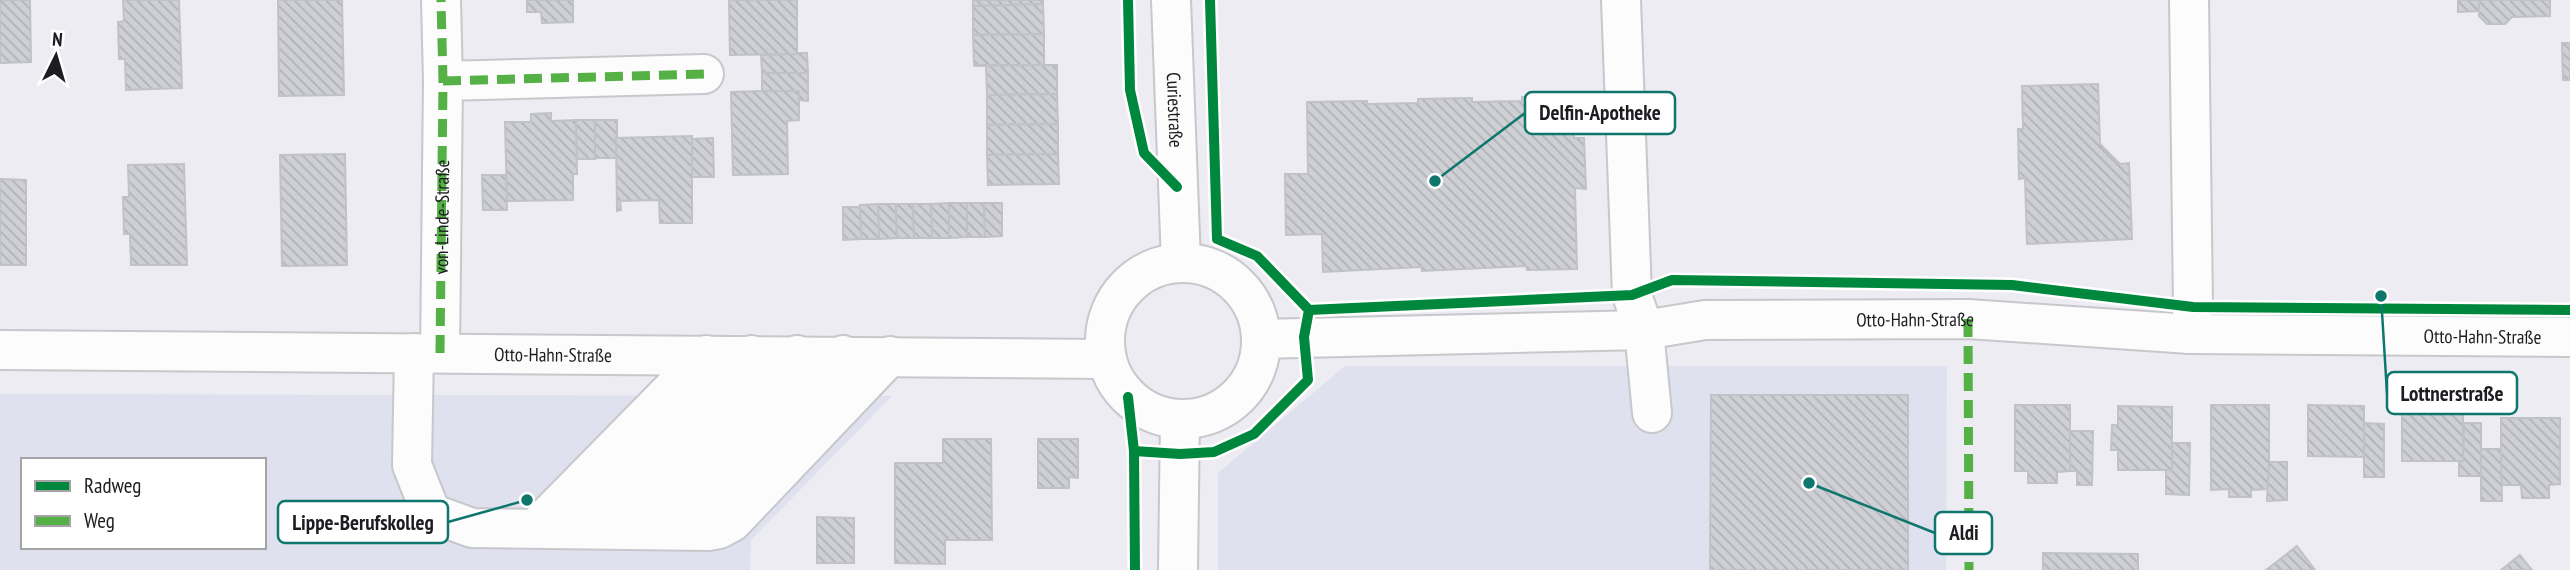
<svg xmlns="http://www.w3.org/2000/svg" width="2570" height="570" viewBox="0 0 2570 570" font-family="'PT Sans Narrow',sans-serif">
	<defs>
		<pattern id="building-back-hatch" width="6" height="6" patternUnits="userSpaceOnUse" patternTransform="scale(1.75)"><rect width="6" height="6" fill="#cfd0d5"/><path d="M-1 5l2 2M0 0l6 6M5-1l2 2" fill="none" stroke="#b1b2b7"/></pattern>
	</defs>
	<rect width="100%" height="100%" fill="#ececf2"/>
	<g fill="#e0e1ef" fill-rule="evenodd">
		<path d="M1345,366H1947L1946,570H1218V473Z"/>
		<path d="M0,394L892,396L751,540L750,570H0ZM23,460H264V547H23Z"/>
	</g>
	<g fill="url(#building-back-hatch)" stroke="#c1c2c7" stroke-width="2">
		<path d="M0,0H30L31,62L0,63Z"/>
		<path d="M123,0H179L182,88L126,90L125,59H119L118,22L124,21Z"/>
		<path d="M278,0H342L344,95L279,96Z"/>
		<path d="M527,0H573V22L542,23L541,12H527Z"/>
		<path d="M729,0H797V54L730,55Z"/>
		<path d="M973,0H1043V4L973,6Z"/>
		<path d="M2458,0H2479V11L2458,12Z"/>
		<path d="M2479,0H2550V16L2512,17L2505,24H2487L2479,16Z"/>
		<path d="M1043,4L1044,34L973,35V6Z"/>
		<path d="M1044,34V65H974L973,35Z"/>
		<path d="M2562,43H2570V80H2563Z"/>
		<path d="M798,53H807L808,73H762L761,55L797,54Z"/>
		<path d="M1044,65H1057V94L987,95L986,66H974Z"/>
		<path d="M762,73H808V101L799,100V91H762Z"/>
		<path d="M2098,84L2100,144L2120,164L2129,163L2132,239L2027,244L2025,178L2019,179L2018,129H2023L2022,86Z"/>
		<path d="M762,91H799V120L787,121L788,174L733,175L731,92Z"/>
		<path d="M1057,94L1058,124L987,125V95Z"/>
		<path d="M1573,96L1574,138H1584L1586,189L1575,188L1577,269L1527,270L1526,266L1422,271V267L1323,272L1322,234L1286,235L1285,174H1308L1307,102L1367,101V104L1418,103V99L1472,98V102L1522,101V97Z"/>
		<path d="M551,113V121L576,120L577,174H573V200L507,201L505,122H531V114Z"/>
		<path d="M576,120H595V159H577Z"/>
		<rect x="595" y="120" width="22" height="38"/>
		<path d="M1058,124V154L987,155V125Z"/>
		<path d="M692,136V223H660L659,200L620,201L621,210L617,211L616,138Z"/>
		<path d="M713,138L714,177H692V139Z"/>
		<path d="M345,154L347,265L282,266L280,155Z"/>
		<path d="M1058,154L1059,184L988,185L987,155Z"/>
		<path d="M184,164L187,265H131L130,234H124L123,197H129L128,165Z"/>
		<path d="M482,175H506L507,210H483Z"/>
		<path d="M0,179L26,180V265H0Z"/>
		<path d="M949,203H967V237L949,238Z"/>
		<path d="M949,203V238H932L931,204Z"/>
		<path d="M967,203H984L985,237H967Z"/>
		<path d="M984,203H1002V236L985,237Z"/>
		<path d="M878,204H896L897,238L879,239Z"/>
		<path d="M878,204L879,239H861L860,205Z"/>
		<path d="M896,204H913L914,238H897Z"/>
		<path d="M913,204H931L932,238H914Z"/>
		<path d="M843,207H860L861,239L843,240Z"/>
		<path d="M1711,395H1908V570H1710Z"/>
		<path d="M2015,405H2070V471L2057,472V483H2028V471H2015Z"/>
		<path d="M2211,405H2269V489L2251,490V497H2229V489L2211,490Z"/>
		<path d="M2308,405L2364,406V457L2308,456Z"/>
		<path d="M2118,406L2172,407V470H2118V450H2111L2112,425H2118Z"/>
		<rect x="2402" y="406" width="61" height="55"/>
		<path d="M2501,418H2560V484L2549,485V498H2522L2521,485H2501Z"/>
		<path d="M2364,423L2384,424V477H2364Z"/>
		<path d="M2464,423H2481V476H2459V462L2463,461Z"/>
		<path d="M2070,431H2093L2092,485H2077V471H2070Z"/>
		<path d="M943,439H991L992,540H945V564L895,563V463H943Z"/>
		<path d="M1038,439H1078V478L1069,477V488H1038Z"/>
		<path d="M2172,443H2190L2189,495L2166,494V470H2172Z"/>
		<path d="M2481,449H2501L2502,501H2481Z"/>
		<path d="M2269,462H2287V500L2267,501Z"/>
		<path d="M817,517L854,518V563H817Z"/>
		<path d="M2297,546L2315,570H2266Z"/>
		<path d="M2043,553L2138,554V570H2043Z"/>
		<path d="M2520,555L2532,570H2501Z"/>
	</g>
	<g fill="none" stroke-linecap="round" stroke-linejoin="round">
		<defs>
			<g id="minor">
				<path id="s1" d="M1171,0L1181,262"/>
				<path d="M1621,0L1632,295L1644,330L1652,413"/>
				<path d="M2189,0L2193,307L2190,334"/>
				<path d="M443,81L704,74"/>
				<circle cx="1183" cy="341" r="78"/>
				<path id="s2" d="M1262,339L1644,330L1705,320L1968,319L2190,334L2570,337"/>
				<path id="s3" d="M0,350L1107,359"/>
				<path d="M414,353L412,465L431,513L472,528L708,531L719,529L732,522L890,356"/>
				<path id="s4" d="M440,353L443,81L441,0"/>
				<path d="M536,528L706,355"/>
				<path d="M581,528L751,355"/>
				<path d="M630,529L797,355"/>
				<path d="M678,529L843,355"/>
				<path d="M1178,570L1180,420"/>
			</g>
		</defs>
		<use href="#minor" stroke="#c7c7cc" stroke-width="42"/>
		<use href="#minor" stroke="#fcfcfd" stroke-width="38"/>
		<g stroke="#55b145" stroke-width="9" stroke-dasharray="18 9" stroke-linecap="butt">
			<path d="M443,81L704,74"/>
			<path d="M1968,319L1969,570"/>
			<path d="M440,353L443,81L441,0"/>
		</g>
		<defs>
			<g id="cycleway">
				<path d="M1128,0L1130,90L1144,153L1177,187"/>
				<path d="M1309,310L1632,295L1672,280L2012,285L2193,307L2570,310"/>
				<path d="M1128,397L1134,451L1135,570"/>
				<path d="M1134,451L1180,454L1214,452L1254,434L1308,380L1304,337L1309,310L1257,256L1217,239L1210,0"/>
			</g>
		</defs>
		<use href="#cycleway" stroke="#fff" stroke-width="15"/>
		<use href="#cycleway" stroke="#00873e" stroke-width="10"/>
	</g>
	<g text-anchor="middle" stroke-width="7" stroke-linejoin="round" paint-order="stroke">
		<g font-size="19" fill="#1c1c21" stroke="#fff">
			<text dy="7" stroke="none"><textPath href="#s1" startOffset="110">Curiestraße</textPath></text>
			<text dy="7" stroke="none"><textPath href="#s4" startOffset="136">von-Linde-Straße</textPath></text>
			<text dy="7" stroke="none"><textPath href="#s2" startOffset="654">Otto-Hahn-Straße</textPath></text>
			<text dy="7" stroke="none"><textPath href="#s2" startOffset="1222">Otto-Hahn-Straße</textPath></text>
			<text dy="7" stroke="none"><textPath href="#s3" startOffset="553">Otto-Hahn-Straße</textPath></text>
		</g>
	</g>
	<path fill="none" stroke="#0f766e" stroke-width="2.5" d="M1435 181L1525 113M2381 296L2387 393M527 500L448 522M1809 483L1935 533"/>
	<g fill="#0f766e" stroke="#fff" stroke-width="2.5">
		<circle cx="1435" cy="181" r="7"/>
		<circle cx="2381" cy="296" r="7"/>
		<circle cx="527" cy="500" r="7"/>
		<circle cx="1809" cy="483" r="7"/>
	</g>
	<g fill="#fff" stroke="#0f766e" stroke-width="2.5">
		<rect x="1525" y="92" width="150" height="42" rx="7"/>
		<rect x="2387" y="372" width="130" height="42" rx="7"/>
		<rect x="278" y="501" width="170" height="42" rx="7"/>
		<rect x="1935" y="512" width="57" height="42" rx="7"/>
	</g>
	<g font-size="21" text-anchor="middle" font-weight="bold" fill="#1c1c21">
		<text x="1600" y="120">Delfin-Apotheke</text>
		<text x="2452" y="401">Lottnerstraße</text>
		<text x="363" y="530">Lippe-Berufskolleg</text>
		<text x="1964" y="540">Aldi</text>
	</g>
	<rect x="21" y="458" width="245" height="91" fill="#ffffff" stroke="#a4a4a6" stroke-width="2"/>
	<rect x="35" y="481" width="35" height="10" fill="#00873e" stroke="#a4a4a6" stroke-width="2"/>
	<text x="84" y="493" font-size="21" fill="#1c1c21">Radweg</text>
	<rect x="35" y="516" width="35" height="10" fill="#55b145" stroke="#a4a4a6" stroke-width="2"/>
	<text x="84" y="528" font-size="21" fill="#1c1c21">Weg</text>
	<g transform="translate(56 56) rotate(5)" stroke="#ffffff" stroke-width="5" paint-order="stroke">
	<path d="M0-5L12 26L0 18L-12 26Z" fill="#1c1c21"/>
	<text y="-10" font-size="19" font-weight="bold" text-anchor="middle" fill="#1c1c21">N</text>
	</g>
</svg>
